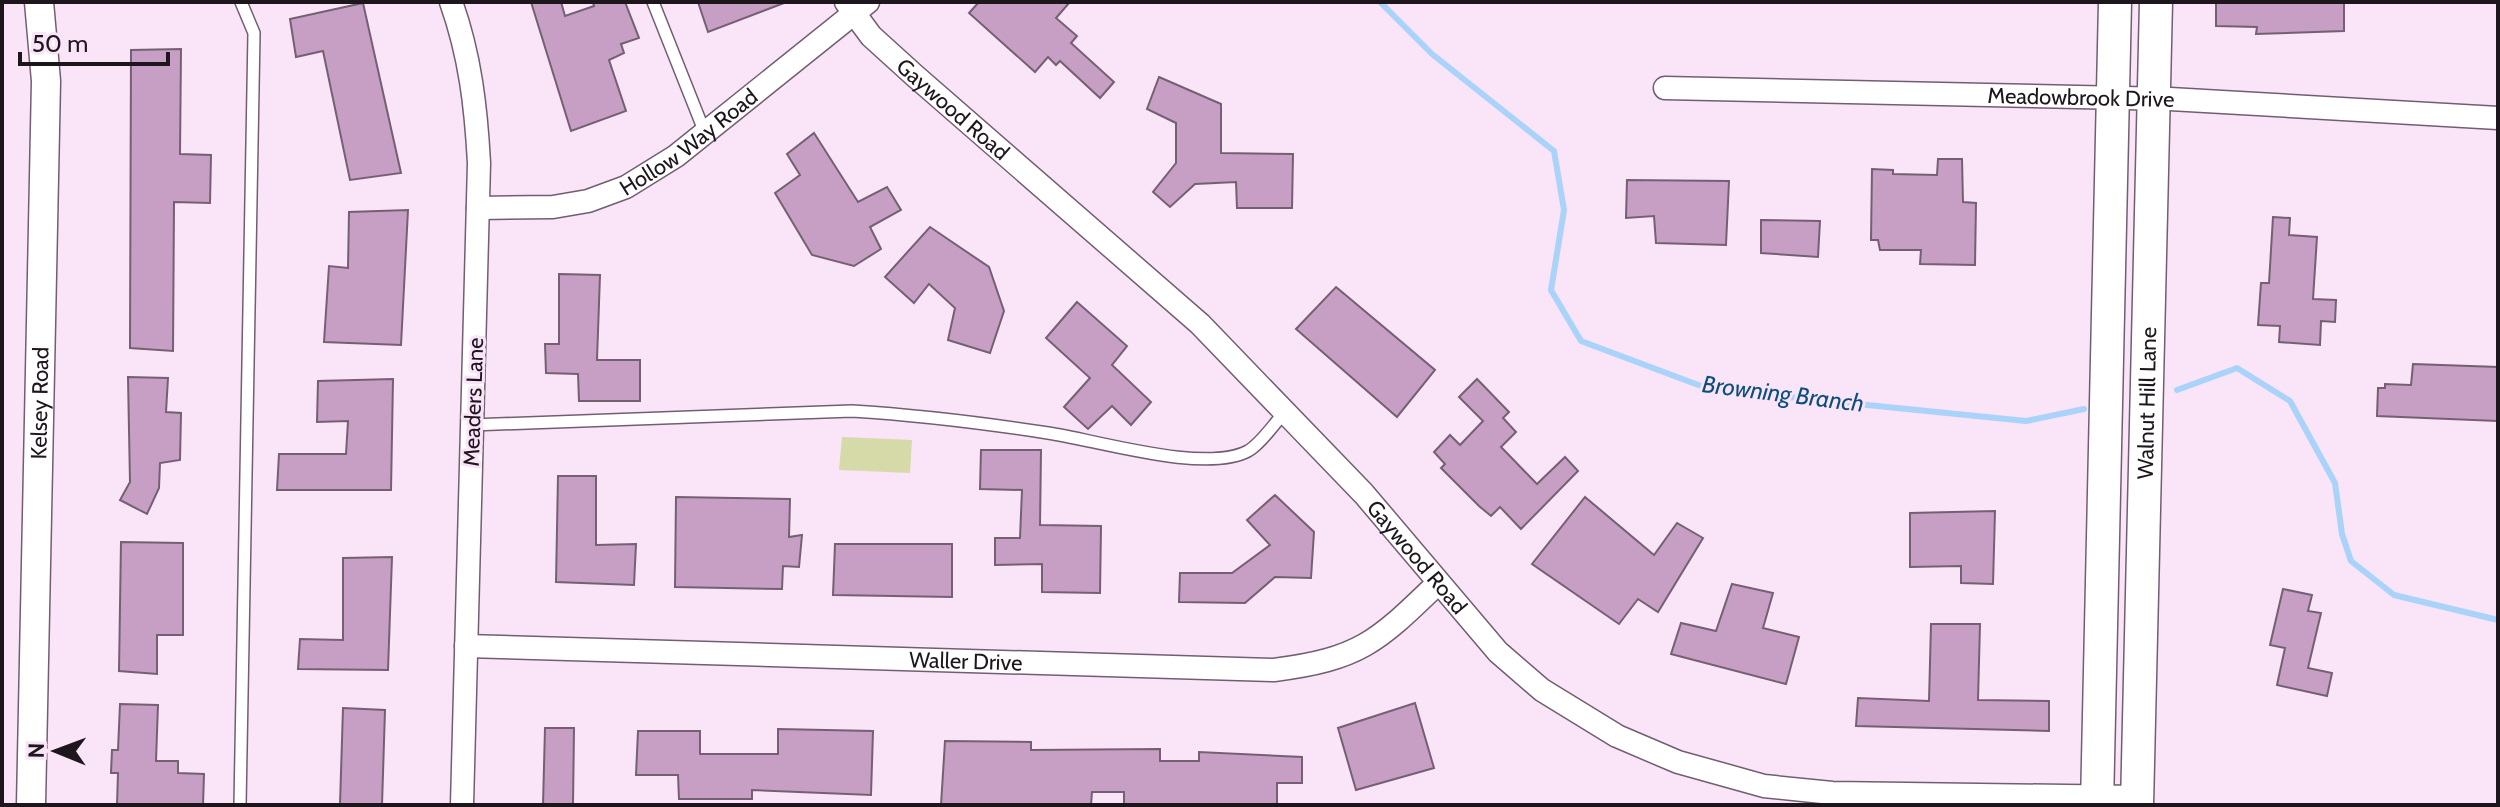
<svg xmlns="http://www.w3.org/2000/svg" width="2500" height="807" viewBox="0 0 2500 807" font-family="Cabin,sans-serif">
	<rect width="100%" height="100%" fill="#fae4f8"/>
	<path fill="#d6daa9" d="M842,437L912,440L910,473L839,470Z"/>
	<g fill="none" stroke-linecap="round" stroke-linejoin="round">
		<g stroke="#a9d3f9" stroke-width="6">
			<path d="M1380,2L1432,54L1554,151L1564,210L1551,290L1581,341L1709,389L2026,421L2084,409"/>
			<path d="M2177,390L2237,368L2290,401L2335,483L2342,534L2351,561L2394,595L2498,620"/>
		</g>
	</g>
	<g fill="#c79fc4" stroke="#736172" stroke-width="2">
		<path d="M531,2H561L565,16L594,6L593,2H625L639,38L621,44L624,53L609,60L626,111L571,131Z"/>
		<path d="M698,2H784V3L708,32Z"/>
		<path d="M979,2H1070L1056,18L1077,36L1071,43L1114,82L1100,98L1060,61L1056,65L1048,57L1035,72L969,13Z"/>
		<path d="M2216,2H2344V31L2256,34L2257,27L2216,26Z"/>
		<path d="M363,3L401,173L350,180L323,51L296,57L290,19Z"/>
		<path d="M181,49L180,154L211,155L210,203L174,202L173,351L130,348L131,50Z"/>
		<path d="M1159,77L1221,104V153L1293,154L1292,208H1237L1236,182L1195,184L1170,207L1153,192L1176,163V123L1147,109Z"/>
		<path d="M814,133L858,202L887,187L901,210L870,227L881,249L854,266L812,255L775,193L800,175L787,154Z"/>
		<path d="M1938,159H1962L1963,202L1976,203L1975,265L1920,264L1921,250H1880L1878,240H1871L1872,169L1893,170V174L1937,175Z"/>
		<path d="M1627,180L1729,181L1726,245L1656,243L1654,216L1626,218Z"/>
		<path d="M408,210L401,345L324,342L329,266L348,268L349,212Z"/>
		<path d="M2273,217L2290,218L2289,235L2317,237L2313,299L2336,300L2335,322L2321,321L2320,345L2279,342L2280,326L2258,325L2261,283H2269Z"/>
		<path d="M1761,220L1820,221L1818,257L1761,253Z"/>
		<path d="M930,227L989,267L1004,311L990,353L948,340L955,308L929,284L914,303L885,277Z"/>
		<path d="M559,274L600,275L597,360H640V401H579L578,374L546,373L545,344H559Z"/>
		<path d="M1336,287L1435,370L1397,417L1296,329Z"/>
		<path d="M1077,302L1127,346L1112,365L1151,402L1131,425L1112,406L1088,429L1064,407L1090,378L1046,338Z"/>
		<path d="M2413,364L2498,367L2497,421L2377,416L2378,388H2385V384L2411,385Z"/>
		<path d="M128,377L168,378L166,412L181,413L180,460L160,463L159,488L147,514L120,500L130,482Z"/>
		<path d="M393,379L391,490H277L279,454H346L348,421L317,422L318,381Z"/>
		<path d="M1477,379L1509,412L1503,418L1516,432L1501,447L1537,484L1565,457L1578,471L1521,529L1500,507L1491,516L1479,506L1441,468L1445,464L1434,452L1450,435L1460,445L1483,421L1459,397Z"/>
		<path d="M981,450H1041L1040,525L1101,526L1100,593L1042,592V564L995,565V538H1020L1022,490L980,489Z"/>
		<path d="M558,476H596V545L636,544L634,585L556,582Z"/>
		<path d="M1275,495L1314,532L1311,578L1275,577L1245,603L1179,602L1180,573H1232L1270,545L1247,520Z"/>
		<path d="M676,497L790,499L789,537L802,535L799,567L783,566L782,589L675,587Z"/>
		<path d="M1585,497L1654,555L1677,523L1703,538L1658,612L1638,599L1619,624L1532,564Z"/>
		<path d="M1995,511L1993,584L1961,583V566L1910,567V513Z"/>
		<path d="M121,542L183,543V635H157V674L119,671Z"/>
		<path d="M835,544H952V597L833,595Z"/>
		<path d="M392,557L388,670L298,669L300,639L343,640V558Z"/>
		<path d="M1732,584L1773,593L1763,628L1799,637L1786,684L1671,654L1681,623L1716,631Z"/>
		<path d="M2283,589L2312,595L2308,611L2321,613L2308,668L2332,673L2327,696L2277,685L2285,648L2270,645Z"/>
		<path d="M1931,624H1980L1978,700L2049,701V731L1856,726L1858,698L1929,701Z"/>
		<path d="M1415,703L1434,768L1356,790L1338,728Z"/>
		<path d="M120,704L158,705L156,761H178V773L204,774L203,805H117L118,773H111L112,750H118Z"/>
		<path d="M343,708L385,710L382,805H340Z"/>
		<path d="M545,728H574L573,805H543Z"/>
		<path d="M778,729L873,731L871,795L752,790V799H679L678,775H636L638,731H700V754H778Z"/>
		<path d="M945,741L1031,742V750L1160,749V761H1199V752L1302,757V783H1277V805H1124V792H1092L1091,805H941Z"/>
	</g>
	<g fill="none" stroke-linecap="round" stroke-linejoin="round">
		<defs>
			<g id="service">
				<path d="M653,2L705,133"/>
				<path d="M472,425L852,411C917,415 983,423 1048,433C1096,440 1205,474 1248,451C1262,443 1275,422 1286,411"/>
				<path d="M240,805L254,33L241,2"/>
			</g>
			<g id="minor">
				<path d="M451,2C470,55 476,107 479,163L462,805"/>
				<path id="s1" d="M846,2L871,36L914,75L1200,324L1364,494L1498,652L1542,690L1617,736L1678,762L1764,786L1832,793L2137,797"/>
				<path id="s2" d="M1665,88L2170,99L2498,118"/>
				<path id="s3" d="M478,208L553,207L588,201L626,187L676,156L868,2"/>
				<path id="s4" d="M466,646L1274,670C1360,659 1377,642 1437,584"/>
			</g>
			<g id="tertiary">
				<path id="s5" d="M31,805L46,81L39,2"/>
			</g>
			<g id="secondary">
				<path d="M2097,805L2115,2"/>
				<path id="s6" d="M2137,805L2156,2"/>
			</g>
		</defs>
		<use href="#service" stroke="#715f70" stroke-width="14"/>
		<use href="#minor" stroke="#715f70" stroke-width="25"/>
		<use href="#tertiary" stroke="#715f70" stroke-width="31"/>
		<use href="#secondary" stroke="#715f70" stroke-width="35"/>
		<use href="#service" stroke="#fff" stroke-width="11"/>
		<use href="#minor" stroke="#fff" stroke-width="22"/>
		<use href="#tertiary" stroke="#fff" stroke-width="28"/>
		<use href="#secondary" stroke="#fff" stroke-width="32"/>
	</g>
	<g text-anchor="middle" stroke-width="6" stroke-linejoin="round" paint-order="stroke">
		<g font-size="22" fill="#1d161d" stroke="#fae4f8">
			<text dy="8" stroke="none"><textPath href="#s2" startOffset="416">Meadowbrook Drive</textPath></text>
			<text dy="8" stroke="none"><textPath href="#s1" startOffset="152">Gaywood Road</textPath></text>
			<text dy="8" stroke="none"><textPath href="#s3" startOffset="228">Hollow Way Road</textPath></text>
			<text transform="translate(473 402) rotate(-88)" y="8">Meaders Lane</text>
			<text dy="8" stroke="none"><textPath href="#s5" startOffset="402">Kelsey Road</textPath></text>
			<text dy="8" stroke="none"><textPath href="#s6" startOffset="402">Walnut Hill Lane</textPath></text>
			<text dy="8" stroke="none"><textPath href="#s1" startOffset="798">Gaywood Road</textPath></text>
			<text dy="8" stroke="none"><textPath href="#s4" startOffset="500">Waller Drive</textPath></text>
		</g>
		<g font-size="24" font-style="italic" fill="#0b4e7c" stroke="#fae4f8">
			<text transform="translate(1783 394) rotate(7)" y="8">Browning Branch</text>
		</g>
	</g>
	<rect width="2500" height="807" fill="none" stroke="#1d161d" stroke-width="8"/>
	<g transform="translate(56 751) rotate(271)" stroke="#fae4f8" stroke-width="6" paint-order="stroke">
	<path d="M0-6L14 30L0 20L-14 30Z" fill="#1d161d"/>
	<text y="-12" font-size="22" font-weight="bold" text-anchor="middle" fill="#1d161d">N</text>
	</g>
	<path d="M20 52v12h148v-12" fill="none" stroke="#1d161d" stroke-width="4"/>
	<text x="32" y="52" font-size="24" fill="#1d161d" stroke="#fae4f8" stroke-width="6" paint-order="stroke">50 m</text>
</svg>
